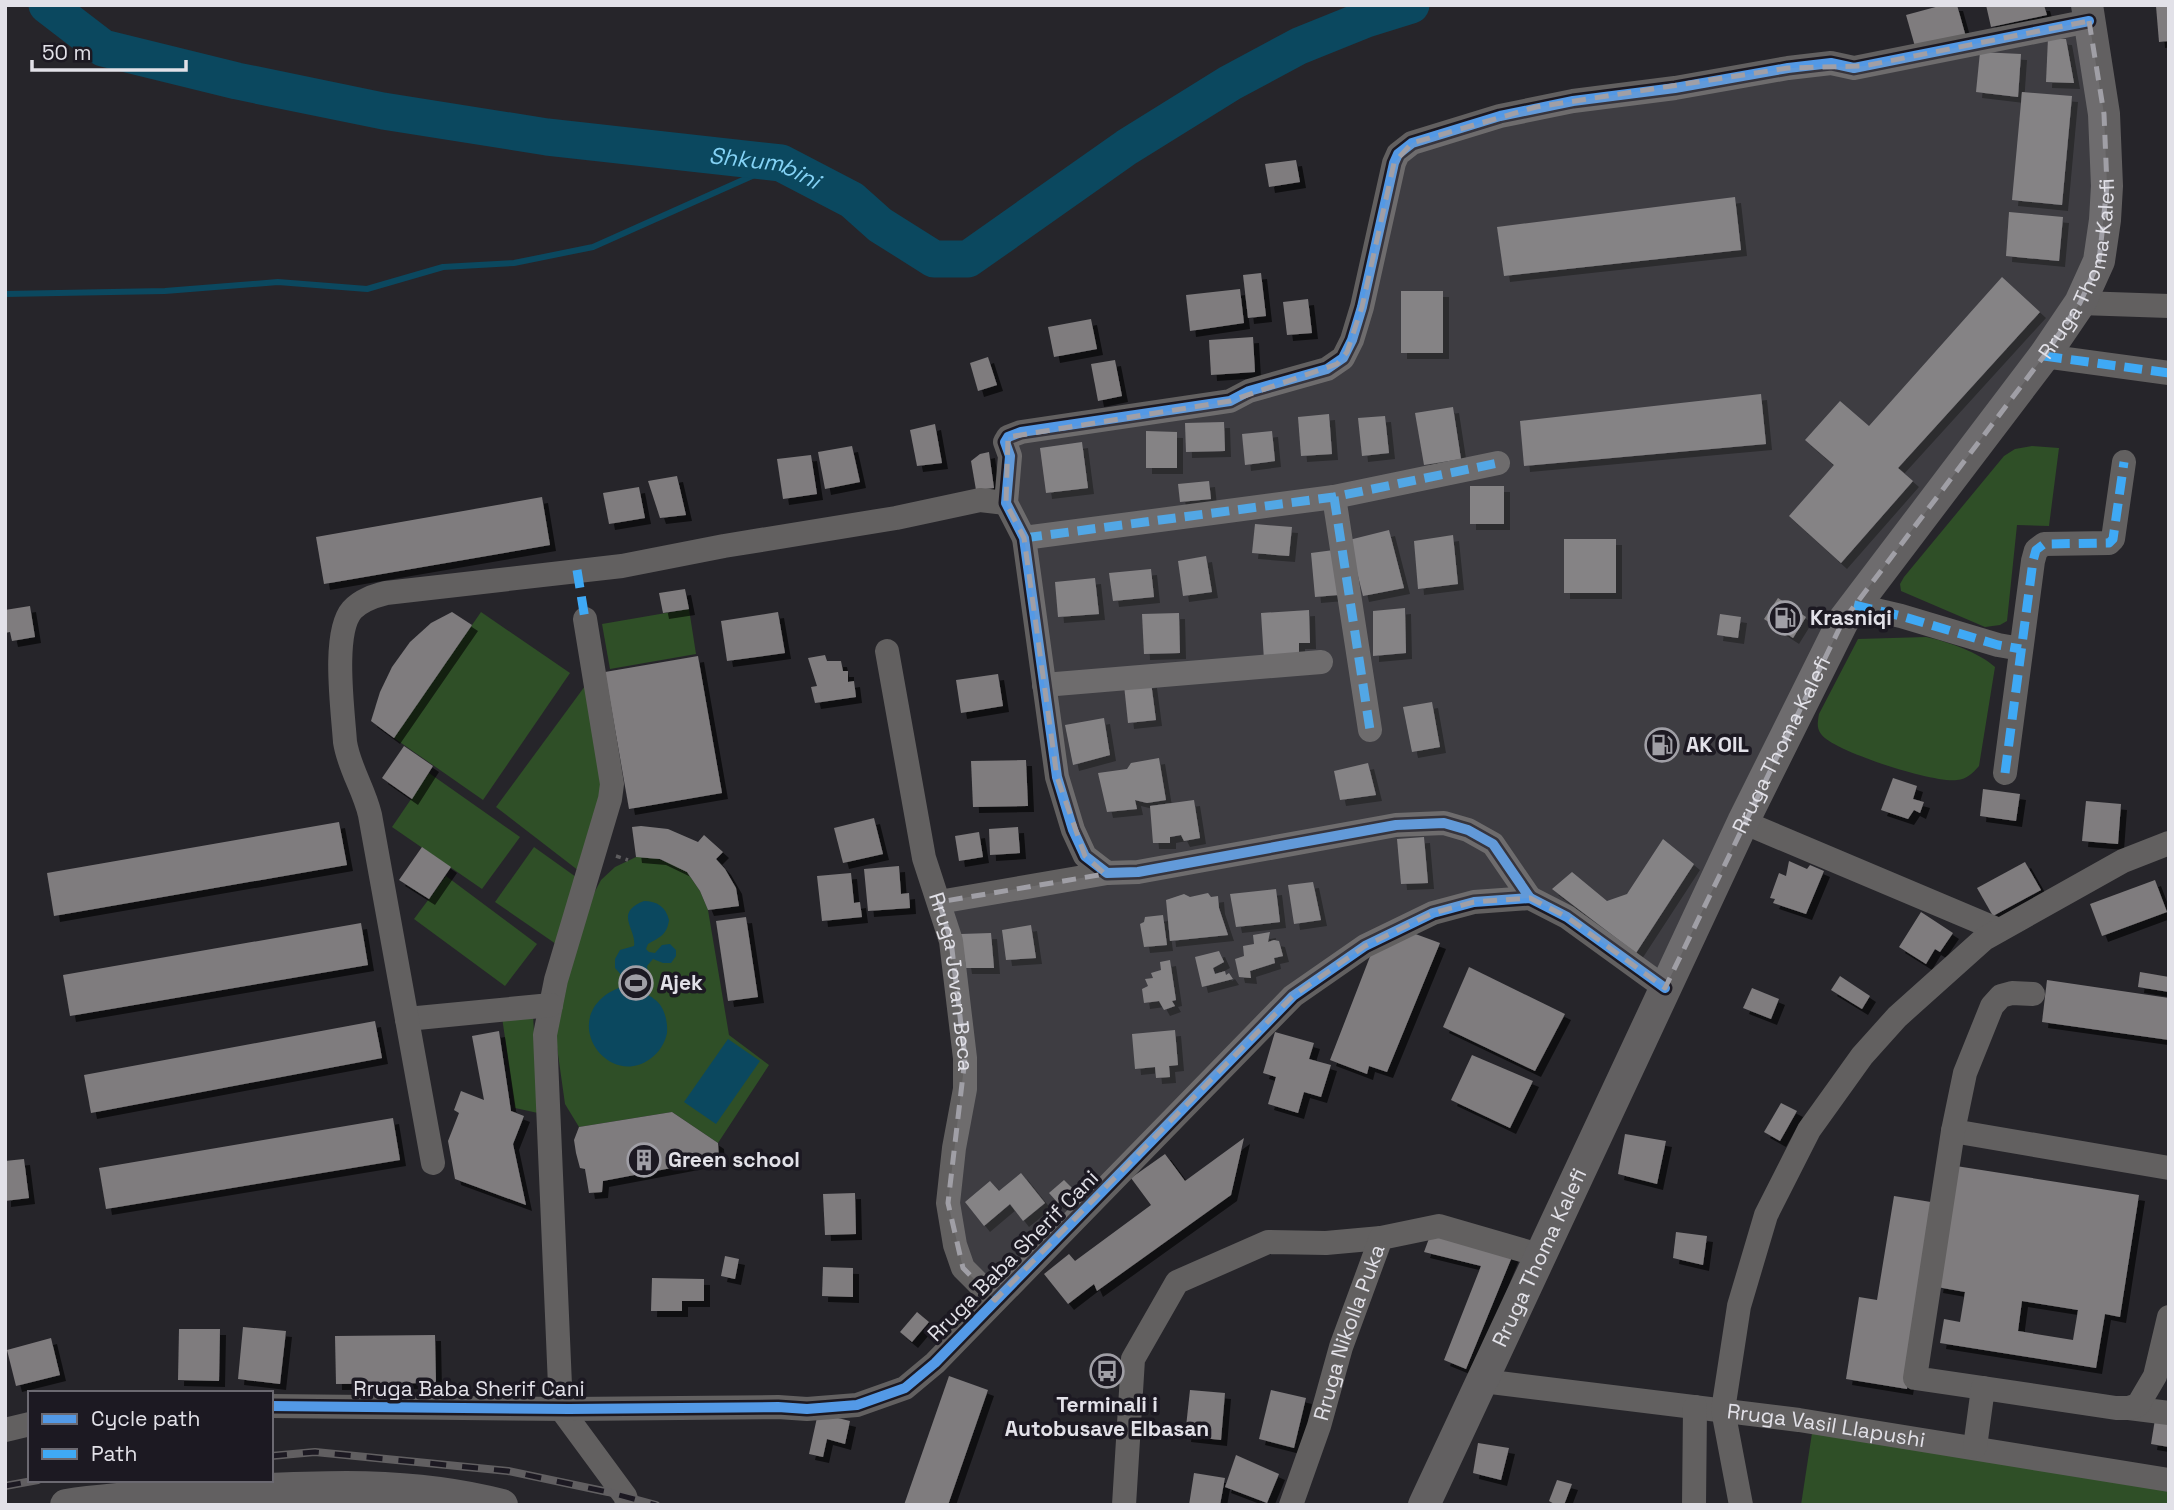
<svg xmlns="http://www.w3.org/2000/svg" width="2174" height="1510" viewBox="0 0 2174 1510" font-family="'Space Grotesk',sans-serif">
	<defs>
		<filter id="shadow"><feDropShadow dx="6" dy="6" stdDeviation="0" flood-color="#0009"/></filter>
	</defs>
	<rect width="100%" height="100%" fill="#26252a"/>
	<g fill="#2f4f27">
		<path d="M2032,446L2059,448L2049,526L2017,525L2007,621L2000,625L1985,627L1901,591L1900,584L1904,577L2004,456L2015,449Z"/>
		<path d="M689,609L696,654L610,669L602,624Z"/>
		<path d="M481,612L570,673L483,800L394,738Z"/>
		<path d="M1926,637C1949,642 1978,652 1995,667L1979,766C1973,773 1967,779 1957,780C1936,784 1832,751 1821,734C1816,727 1818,721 1819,714L1858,639Z"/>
		<path d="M585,686L605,797L579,871L496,807Z"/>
		<path d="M429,773L520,837L482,889L392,827Z"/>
		<path d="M534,847L576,877L556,944L495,902Z"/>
		<path d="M636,857H652L673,864L687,872L700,891L708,910L729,1035L769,1065L718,1143L672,1112L579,1127L565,1104L555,1033L557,1004L592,897L601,880L615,867Z"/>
		<path d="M446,876L537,944L505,986L414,919Z"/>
		<path d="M533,1014L538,1113L515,1108L502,1017Z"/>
		<path d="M1812,1433L2169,1490V1505H1801Z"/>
	</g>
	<g fill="#0b485f">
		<path d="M644,901C657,901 666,907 669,920C667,935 660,937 648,944L646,949L649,952L655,953L662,945L670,944L676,950V956L671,963H663L653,959L647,966C649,976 644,985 647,991C650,999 649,994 654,999C664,1005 668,1021 667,1033C665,1043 659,1053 650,1059C611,1087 566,1030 602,998C608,992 617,989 625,985L624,978L615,968V959L620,950L634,946C637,929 613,913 644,901Z"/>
		<path d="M728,1039L760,1061L716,1124L684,1102Z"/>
	</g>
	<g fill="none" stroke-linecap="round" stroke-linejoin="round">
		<path stroke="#0b485f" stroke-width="6" d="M5,294L165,291L278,282L367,289L443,267L514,263L593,247L781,163"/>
		<path stroke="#0b485f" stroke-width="37" id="s1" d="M47,5L103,48L237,81L383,111L547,137L781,163L852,200L880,225L934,259H968L1127,147L1230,83L1299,46L1366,19L1411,5"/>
	</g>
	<g fill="#7f7c7e" fill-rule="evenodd" filter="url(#shadow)">
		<path d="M1943,5H1957L1966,37L1916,50L1906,15Z"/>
		<path d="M1986,5H2044L2047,15L1991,27Z"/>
		<path d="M2169,5V41L2159,42L2156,6Z"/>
		<path d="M2048,38L2066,39L2074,83L2046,82Z"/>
		<path d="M1980,52L2021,54L2018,97L1976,92Z"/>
		<path d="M2022,92L2072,96L2062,205L2012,200Z"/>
		<path d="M1296,160L1300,182L1269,187L1265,164Z"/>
		<path d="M1735,197L1741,250L1504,276L1497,227Z"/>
		<path d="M2009,212L2063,217L2059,261L2006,256Z"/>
		<path d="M1261,273L1266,316L1248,318L1243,275Z"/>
		<path d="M2002,277L2040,312L1898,468L1913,481L1841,563L1789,516L1834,465L1805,440L1840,401L1869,426Z"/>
		<path d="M1240,289L1244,323L1190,331L1186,295Z"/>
		<rect x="1401" y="291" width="42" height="62"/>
		<path d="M1308,299L1312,333L1287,335L1283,302Z"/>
		<path d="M1091,319L1097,349L1054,357L1048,327Z"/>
		<path d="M1253,337L1255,372L1211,375L1209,340Z"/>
		<path d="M988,357L997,385L978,391L970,363Z"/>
		<path d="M1115,360L1122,396L1098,401L1091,364Z"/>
		<path d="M1761,394L1766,444L1524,466L1520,421Z"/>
		<path d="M1453,407L1461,459L1424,465L1415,413Z"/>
		<path d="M1329,414L1332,454L1301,456L1298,417Z"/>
		<path d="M1385,416L1389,453L1362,456L1358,418Z"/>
		<path d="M1224,422L1225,451L1186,452L1185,423Z"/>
		<path d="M935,424L942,463L917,466L910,430Z"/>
		<path d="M1146,431L1177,432V468H1146Z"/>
		<path d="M1272,431L1275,461L1245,465L1242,434Z"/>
		<path d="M1082,442L1088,488L1046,493L1040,448Z"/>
		<path d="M852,446L860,482L825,489L818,452Z"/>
		<path d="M989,452L994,488L976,490L971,461L980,454Z"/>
		<path d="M811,455L817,494L783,499L777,459Z"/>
		<path d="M677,476L686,515L660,518L648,481Z"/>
		<path d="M1209,481L1211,499L1180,502L1178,484Z"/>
		<rect x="1470" y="486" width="34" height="38"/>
		<path d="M639,487L645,518L609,524L603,493Z"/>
		<path d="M542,497L550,545L324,584L316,537Z"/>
		<path d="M1255,524L1292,527L1289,556L1252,553Z"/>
		<path d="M1389,530L1404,588L1363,596L1349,540Z"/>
		<path d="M1453,535L1458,584L1418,589L1414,541Z"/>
		<rect x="1564" y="539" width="52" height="54"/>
		<path d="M1334,550L1338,595L1315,597L1311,553Z"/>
		<path d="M1206,556L1212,592L1183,596L1178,561Z"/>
		<path d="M1151,569L1154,597L1113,601L1109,573Z"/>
		<path d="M1095,578L1099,614L1058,617L1055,582Z"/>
		<path d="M685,589L689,609L663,613L659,593Z"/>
		<path d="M1778,598L1806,617L1793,638L1764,619Z"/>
		<path d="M30,606L35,637L12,641L10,632L5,633V610Z"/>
		<path d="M1405,608L1406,653L1373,656V611Z"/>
		<path d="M1309,610L1310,643H1299V658L1264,660L1261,613Z"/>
		<path d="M452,612L472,625L394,738L371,721L380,692L392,667L410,642L431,623Z"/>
		<path d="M778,612L785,653L727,661L721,621Z"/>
		<path d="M1179,613L1180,653L1144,654L1142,614Z"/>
		<path d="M1720,614L1741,617L1738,638L1717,635Z"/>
		<path d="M825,655L827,661H841L843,671H848V682L854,681L856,697L815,703L811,687L817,686L808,658Z"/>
		<path d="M698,656L722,793L629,809L605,672Z"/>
		<path d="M998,674L1003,706L961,713L956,680Z"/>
		<path d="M1151,682L1156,720L1128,723L1124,685Z"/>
		<path d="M1432,702L1440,747L1412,752L1403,707Z"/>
		<path d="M1104,718L1110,755L1073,765L1065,725Z"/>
		<path d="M404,746L433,766L412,799L382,778Z"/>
		<path d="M1159,758L1166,800L1147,803L1135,800L1137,809L1107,812L1098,773L1127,769L1131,763Z"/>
		<path d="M1026,760L1028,806L973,807L971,761Z"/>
		<path d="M1368,763L1376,795L1340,800L1334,771Z"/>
		<path d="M1893,778L1917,786L1913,799L1924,802L1920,813L1914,810L1908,819L1881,810Z"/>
		<path d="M1983,789L2020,794L2016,821L1980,816Z"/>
		<path d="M1194,800L1200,838L1184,841L1181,835L1170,837V843H1153L1150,806Z"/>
		<path d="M2086,801L2121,804L2118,844L2082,841Z"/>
		<path d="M874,818L883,854L843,863L834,828Z"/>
		<path d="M339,822L347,865L54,916L47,873Z"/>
		<path d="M641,826L668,829L698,842L704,835L723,852L716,859L725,869L736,888L739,906L708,910L700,891L687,872L660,859L636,857L632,827Z"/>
		<path d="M1018,827L1020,853L990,855L989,829Z"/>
		<path d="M979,832L983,857L959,861L955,836Z"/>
		<path d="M1424,837L1428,883L1401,884L1397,839Z"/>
		<path d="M1663,839L1694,864L1636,953L1552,889L1572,872L1607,901L1627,894Z"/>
		<path d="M422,847L451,867L429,899L399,880Z"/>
		<path d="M1789,861L1807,869L1810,865L1824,871L1806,914L1773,903L1775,899L1770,898L1779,873L1786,876Z"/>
		<path d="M2025,862L2041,890L1993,916L1977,888Z"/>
		<path d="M899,866L901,894L909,893L910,908L868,911L864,869Z"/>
		<path d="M851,873L854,903L860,902L862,917L822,921L817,876Z"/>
		<path d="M2155,880L2167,912L2102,936L2090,904Z"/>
		<path d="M1313,882L1321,920L1294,924L1288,885Z"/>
		<path d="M1276,889L1280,922L1236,927L1230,894Z"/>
		<path d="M1208,893L1211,897L1218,896L1219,908L1228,935L1170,941L1166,900L1184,894L1190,897Z"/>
		<path d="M1921,912L1953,933L1940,952L1935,949L1926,964L1899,947Z"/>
		<path d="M1163,915L1167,945L1144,947L1140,924L1144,922L1145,917Z"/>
		<path d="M746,917L758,997L728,1001L716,921Z"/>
		<path d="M361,923L368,965L70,1016L63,975Z"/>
		<path d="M1031,925L1036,958L1006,960L1002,930Z"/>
		<path d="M1270,932L1268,942L1274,940L1279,941L1283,956L1274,958L1275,963L1250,971L1251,978L1239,977L1235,959L1244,956L1243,946L1254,944L1253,935Z"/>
		<path d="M1410,932L1440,943L1387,1072L1369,1066L1367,1074L1330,1060L1371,954Z"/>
		<path d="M991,933L994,968H966L961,934Z"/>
		<path d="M1219,951L1224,962L1213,968L1215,974L1225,971L1226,975L1229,973L1233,979L1202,987L1195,957Z"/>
		<path d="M1170,960L1176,1000L1172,1001L1175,1006L1164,1010L1159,1001L1144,1003L1142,989L1148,986L1145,979L1153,978L1151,973L1161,970L1160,962Z"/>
		<path d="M1469,967L1565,1014L1535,1071L1443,1027Z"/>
		<path d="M2140,972L2169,977V992L2138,987Z"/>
		<path d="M1840,976L1870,996L1862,1009L1831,990Z"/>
		<path d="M2047,980L2169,998V1040L2042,1022Z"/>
		<path d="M1752,988L1779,999L1771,1019L1743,1008Z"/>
		<path d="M375,1021L382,1058L91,1113L84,1075Z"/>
		<path d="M1175,1030L1178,1065L1169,1066L1170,1077L1156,1078L1155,1067L1135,1069L1132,1034Z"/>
		<path d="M499,1031L511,1111L524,1116L513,1144L526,1205L455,1179L448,1141L459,1113L454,1110L461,1091L484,1100L472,1036Z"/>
		<path d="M1275,1032L1314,1043L1309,1059L1331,1065L1321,1097L1304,1092L1298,1113L1268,1104L1276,1077L1263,1073Z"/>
		<path d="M1472,1055L1533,1081L1510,1128L1451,1100Z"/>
		<path d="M1781,1103L1797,1111L1780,1141L1764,1132Z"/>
		<path d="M672,1112L718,1143L719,1159L603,1181L602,1192L589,1193L585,1169L580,1168L576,1153L574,1140L579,1127Z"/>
		<path d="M393,1118L400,1160L106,1209L99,1168Z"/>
		<path d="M1625,1134L1666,1141L1657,1184L1618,1174Z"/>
		<path d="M1244,1138L1231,1195L1097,1291L1094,1284L1068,1304L1044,1274L1069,1254L1075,1261L1151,1205L1131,1178L1165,1154L1185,1181Z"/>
		<path d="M24,1159L29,1198L5,1201V1161Z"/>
		<path d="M1956,1166L2139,1195L2120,1317L2105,1314L2096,1368L1940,1343L1944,1319L1960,1322L1965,1292L1937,1287ZM2022,1301L2078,1310L2073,1340L2018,1331Z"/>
		<path d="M1021,1173L1045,1203L1023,1221L1010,1204L984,1226L965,1202L990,1181L999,1191Z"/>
		<path d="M1064,1180L1074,1190L1058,1203L1049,1193Z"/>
		<path d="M855,1193L856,1234L825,1235L823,1194Z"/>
		<path d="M1894,1196L1937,1203L1907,1389L1846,1379L1859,1297L1877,1300Z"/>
		<path d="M1676,1232L1707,1236L1703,1265L1673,1258Z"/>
		<path d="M1431,1233L1514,1252L1466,1369L1444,1360L1481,1266L1424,1252Z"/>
		<path d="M725,1256L739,1259L735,1279L721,1276Z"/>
		<path d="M823,1267L853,1268V1297L822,1296Z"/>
		<path d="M652,1278L704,1279V1301H682V1311H651Z"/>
		<path d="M917,1312L929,1322L912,1342L900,1332Z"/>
		<path d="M243,1327L286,1331L280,1384L238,1379Z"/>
		<path d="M179,1329H220L219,1381L178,1380Z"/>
		<path d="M435,1335L436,1383L336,1384L335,1336Z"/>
		<path d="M51,1338L60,1375L16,1386L7,1350Z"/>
		<path d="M949,1376L988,1390L948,1505H904Z"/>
		<path d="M1190,1390L1225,1393L1221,1440L1185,1436Z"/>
		<path d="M1271,1390L1306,1398L1294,1448L1259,1439Z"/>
		<path d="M818,1413L850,1421L845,1444L827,1439L823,1457L809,1454Z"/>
		<path d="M2156,1413L2169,1416V1447L2151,1444Z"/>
		<path d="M1478,1443L1509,1448L1501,1480L1473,1473Z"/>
		<path d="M1236,1455L1279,1474L1267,1503L1225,1487Z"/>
		<path d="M1194,1473L1225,1478L1220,1505H1189Z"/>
		<path d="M1557,1480L1572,1484L1564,1505H1556L1549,1501Z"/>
	</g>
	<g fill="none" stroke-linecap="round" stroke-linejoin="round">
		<path stroke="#5e5d5f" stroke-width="3.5" stroke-dasharray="5 5" stroke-linecap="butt" d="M616,856L628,860"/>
		<g stroke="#626060" stroke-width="24">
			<path d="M2080,303L2169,306"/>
			<path d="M2044,356L2169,373"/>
			<path d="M1334,497L1370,730"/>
			<path d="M1024,538L1334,497L1498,463"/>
			<path d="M1854,605L1901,616L1998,645L2021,649"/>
			<path d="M585,619L612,784L610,799L556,980L545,1035L561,1409L625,1496L628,1505"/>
			<path id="s2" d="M887,651L924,858L951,941L965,1058V1089L954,1148L948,1203L955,1245L963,1268L995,1300"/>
			<path d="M1044,685L1321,662"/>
			<path d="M2005,773L2033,561L2036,550L2044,544L2109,543L2113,539L2124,462"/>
			<path d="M1743,822L1999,930"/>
			<path d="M1530,898L1493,844L1468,830L1444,823L1396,825L1138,872L1107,873L1085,856L1073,830L1057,777L1024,538L1006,503L1010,456L1005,442L1008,437L1021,432L1230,401L1249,391L1327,369L1343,358L1352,340L1362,307L1394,163L1398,154L1412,143L1500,116L1573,101L1675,88L1788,68L1831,63L1854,68L2089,21"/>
			<path d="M939,902L1107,873"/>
			<path d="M407,1019L551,1005"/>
			<path d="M1953,1131L2169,1168"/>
			<path d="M433,1163L370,815C364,789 349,768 345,742C343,711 332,633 352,610C361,600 374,596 386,593L622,566L724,546L896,518L980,500L1006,503"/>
			<path id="s3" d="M1483,1381L1799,1420L2169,1480"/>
			<path d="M1983,1388L1915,1378L1953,1131L1965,1073L1992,1006L2001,996L2012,993L2033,994"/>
			<path d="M271,1406L569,1409L778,1407L807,1409L857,1405L905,1388L935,1363L1293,996L1365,946L1433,913L1474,902L1530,898L1567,917L1665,988"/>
			<path d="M2129,1408L2169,1413"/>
			<path d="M5,1430L30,1424"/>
			<path d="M1975,1447L1983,1388L2116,1408H2129L2138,1405L2155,1376L2169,1317"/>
			<path d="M1124,1505L1133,1359L1177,1282L1268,1242L1326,1243L1381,1238"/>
			<path id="s4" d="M1291,1505L1319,1426L1341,1347L1381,1238L1439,1226L1542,1256"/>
			<path d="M1694,1505L1695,1407"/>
			<path d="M1741,1505L1723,1410L1739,1306L1766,1215L1809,1130L1862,1056L1897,1017L1984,939L2123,861L2169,843"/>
		</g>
		<g stroke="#626061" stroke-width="32">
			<path d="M66,1505C119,1497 173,1495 226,1491C320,1486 410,1481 502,1505"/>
			<path id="s5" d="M1424,1505L1743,822L1843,621L2044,356L2080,303L2099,261L2105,220L2107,186L2104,114L2087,5"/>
		</g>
		<defs>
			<g id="rail">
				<path d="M271,1456L315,1452L508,1471L608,1492L656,1505"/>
				<path d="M5,1486L38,1480"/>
			</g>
		</defs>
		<use href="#rail" stroke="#615f61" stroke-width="8"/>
		<use href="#rail" stroke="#1c1922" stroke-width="5" stroke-dasharray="16" stroke-linecap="butt"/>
		<g stroke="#3fa9f5" stroke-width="9" stroke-dasharray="18 9" stroke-linecap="butt">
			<path d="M2044,356L2169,373"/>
			<path d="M1334,497L1370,730"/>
			<path d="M1024,538L1334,497L1498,463"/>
			<path d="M577,570L585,619"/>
			<path d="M1854,605L1901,616L1998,645L2021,649"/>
			<path d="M2005,773L2033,561L2036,550L2044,544L2109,543L2113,539L2124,462"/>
		</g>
		<defs>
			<g id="cycleway">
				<path d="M1530,898L1493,844L1468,830L1444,823L1396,825L1138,872L1107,873L1085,856L1073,830L1057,777L1024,538L1006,503L1010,456L1005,442L1008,437L1021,432L1230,401L1249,391L1327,369L1343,358L1352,340L1362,307L1394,163L1398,154L1412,143L1500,116L1573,101L1675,88L1788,68L1831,63L1854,68L2089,21"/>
				<path d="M271,1406L569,1409L778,1407L807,1409L857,1405L905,1388L935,1363L1293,996L1365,946L1433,913L1474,902L1530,898L1567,917L1665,988"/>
			</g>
		</defs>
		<use href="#cycleway" stroke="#1c1922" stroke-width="15"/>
		<use href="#cycleway" stroke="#5399e6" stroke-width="10"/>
	</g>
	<path fill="#a09fa6" fill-opacity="0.2" stroke="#a09fa6" stroke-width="5" stroke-dasharray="14 9" stroke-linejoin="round" d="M2089,21L2104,114L2107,186L2099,261L2080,303L2044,356L1843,621L1665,988L1567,917L1530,898L1474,902L1433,913L1365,946L1293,996L995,1300L963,1268L948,1203L965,1058L951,941L939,902L1105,874L1085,856L1057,777L1024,538L1006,503L1008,437L1230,401L1337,364L1347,352L1362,307L1394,163L1412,143L1536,107L1788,68L1864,66Z"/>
	<defs>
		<symbol id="fuel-ring" viewBox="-11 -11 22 22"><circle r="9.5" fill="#1c1922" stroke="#a09fa6" stroke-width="1.5"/><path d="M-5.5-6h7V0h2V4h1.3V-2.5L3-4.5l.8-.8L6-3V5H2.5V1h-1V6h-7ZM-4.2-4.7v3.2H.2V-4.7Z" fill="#a09fa6"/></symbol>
		<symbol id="stadium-ring" viewBox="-11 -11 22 22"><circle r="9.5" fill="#1c1922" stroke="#a09fa6" stroke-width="1.5"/><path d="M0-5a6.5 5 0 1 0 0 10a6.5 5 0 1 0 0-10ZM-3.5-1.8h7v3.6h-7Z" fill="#a09fa6"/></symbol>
		<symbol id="building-ring" viewBox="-11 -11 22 22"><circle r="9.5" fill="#1c1922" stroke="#a09fa6" stroke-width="1.5"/><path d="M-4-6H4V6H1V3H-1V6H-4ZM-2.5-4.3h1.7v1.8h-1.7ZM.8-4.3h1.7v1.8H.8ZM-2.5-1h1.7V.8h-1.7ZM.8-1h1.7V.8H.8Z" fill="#a09fa6"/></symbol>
		<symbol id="bus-ring" viewBox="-11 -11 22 22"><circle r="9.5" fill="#1c1922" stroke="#a09fa6" stroke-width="1.5"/><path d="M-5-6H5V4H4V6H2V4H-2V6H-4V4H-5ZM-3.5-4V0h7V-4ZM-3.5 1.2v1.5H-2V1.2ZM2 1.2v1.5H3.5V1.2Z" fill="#a09fa6"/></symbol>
	</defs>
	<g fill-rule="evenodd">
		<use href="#fuel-ring" x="1766" y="599" width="38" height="38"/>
		<use href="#fuel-ring" x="1643" y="726" width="38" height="38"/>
		<use href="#stadium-ring" x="617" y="964" width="38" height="38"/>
		<use href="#building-ring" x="625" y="1141" width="38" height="38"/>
		<use href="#bus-ring" x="1088" y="1352" width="38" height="38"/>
	</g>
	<g text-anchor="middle" stroke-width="7" stroke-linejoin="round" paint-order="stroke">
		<g font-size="21" fill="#e2e1e8" stroke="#1c1922">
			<text dy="7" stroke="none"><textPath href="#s5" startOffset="1407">Rruga Thoma Kalefi</textPath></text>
			<text dy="7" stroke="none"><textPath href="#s5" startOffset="840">Rruga Thoma Kalefi</textPath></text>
			<text dy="7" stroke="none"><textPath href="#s2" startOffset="338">Rruga Jovan Beca</textPath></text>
			<text transform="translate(1013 1256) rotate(-45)" y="7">Rruga Baba Sherif Cani</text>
			<text dy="7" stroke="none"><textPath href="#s5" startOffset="273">Rruga Thoma Kalefi</textPath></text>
			<text dy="7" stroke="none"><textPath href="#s4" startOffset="182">Rruga Nikolla Puka</textPath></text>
			<text x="469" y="1396">Rruga Baba Sherif Cani</text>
			<text dy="7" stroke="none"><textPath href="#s3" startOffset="346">Rruga Vasil Llapushi</textPath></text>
		</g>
		<g font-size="21" font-weight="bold" fill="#e2e1e8" stroke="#1c1922" text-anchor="start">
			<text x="1810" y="625">Krasniqi</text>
			<text x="1686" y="752">AK OIL</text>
			<text x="660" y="990">Ajek</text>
			<text x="668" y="1167">Green school</text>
			<text x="1107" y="1412" text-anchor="middle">Terminali i<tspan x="1107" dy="24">Autobusave Elbasan</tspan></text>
		</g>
		<g font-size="23" font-style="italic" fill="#84d2f5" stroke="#1c1922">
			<text dy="8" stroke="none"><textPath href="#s1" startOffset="744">Shkumbini</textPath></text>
		</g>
	</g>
	<rect width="2174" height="1510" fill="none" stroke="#e2e1e8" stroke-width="14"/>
	<rect x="28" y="1391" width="245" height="91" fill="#1c1922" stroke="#6b6971" stroke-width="2"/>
	<rect x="42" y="1414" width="35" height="10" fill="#5399e6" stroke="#6b6971" stroke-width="2"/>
	<text x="91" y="1426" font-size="21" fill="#e2e1e8">Cycle path</text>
	<rect x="42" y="1449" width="35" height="10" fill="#3fa9f5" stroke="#6b6971" stroke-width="2"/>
	<text x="91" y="1461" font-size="21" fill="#e2e1e8">Path</text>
	<path d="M32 60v10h154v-10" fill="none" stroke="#e2e1e8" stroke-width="3.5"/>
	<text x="42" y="60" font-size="21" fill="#e2e1e8" stroke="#1c1922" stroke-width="5" paint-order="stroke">50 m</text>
</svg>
